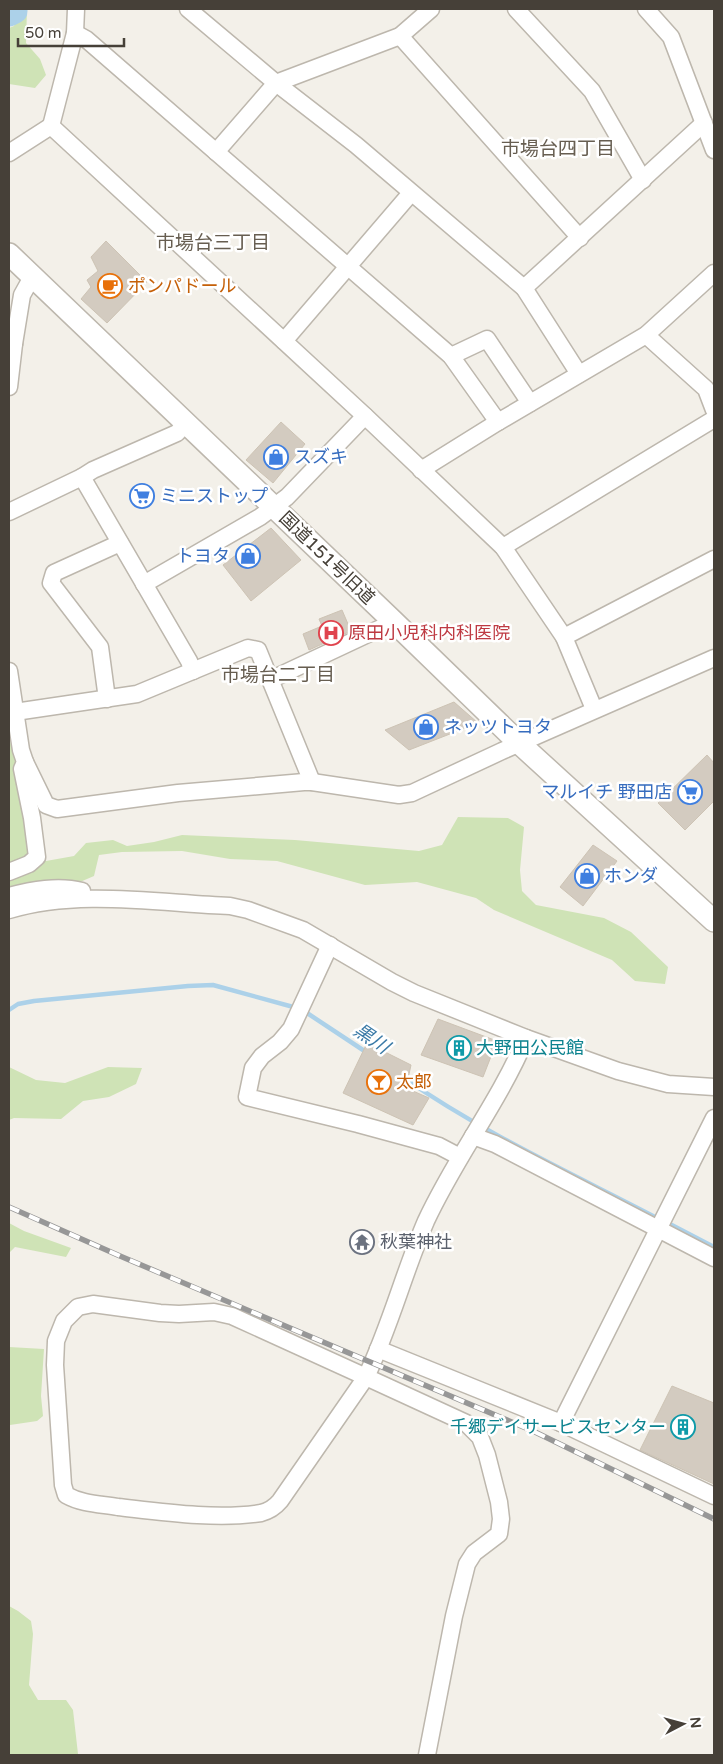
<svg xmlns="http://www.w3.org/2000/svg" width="723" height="1764" viewBox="0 0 723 1764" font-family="'Varela Round','Noto Sans JP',sans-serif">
	<rect width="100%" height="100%" fill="#f3f0e9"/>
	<g fill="#cfe3b6">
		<path d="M20,9H27L26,43L40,59L46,75L35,88L9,84V28L14,26Z"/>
		<path d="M9,737L17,769L18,793L31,853L46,861L74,856L86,843L113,840L127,846L154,842L182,835L295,840L419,851L442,845L458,817L508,818L524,827L520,870L522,891L536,905L604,918L631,932L668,967L665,984L635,981L612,960L494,910L476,898L417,882L365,885L277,861L230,859L182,851L122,852L99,855L94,876L80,882L53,884L9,906Z"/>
		<path d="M9,1067L36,1080L65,1083L108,1067L142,1068L136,1084L109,1097L83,1101L61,1119L14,1118L9,1120Z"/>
		<path d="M9,1223L24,1231L71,1248L66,1257L15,1247L9,1253Z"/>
		<path d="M9,1347L44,1349L41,1396L43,1416L37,1421L10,1425L9,1427Z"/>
		<path d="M9,1606L18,1611L31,1621L33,1634L29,1685L38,1700H66L73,1710L78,1754L84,1755H9Z"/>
	</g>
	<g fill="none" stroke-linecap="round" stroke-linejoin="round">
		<g stroke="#acd1e9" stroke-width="4.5">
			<path d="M9,1010L18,1004L34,1001L188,986L213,985L297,1008"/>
			<path d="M304,1011L369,1054"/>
			<path d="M404,1078C483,1133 573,1174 659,1219"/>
			<path d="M666,1222L714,1247"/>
		</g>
		<path stroke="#acd1e9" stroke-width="25" d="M9,14L15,11V9"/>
	</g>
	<g fill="#d3cbc0" stroke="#cdc3b4">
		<path d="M106,241L147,282L107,323L81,299L91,287L87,280L98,271L91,257Z"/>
		<path d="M281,422L305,444L273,483L246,460Z"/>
		<path d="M271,528L301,560L251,601L223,565Z"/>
		<path d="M342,610L351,631L309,650L303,634L322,626L319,619Z"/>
		<path d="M454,702L478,723L409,750L385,730Z"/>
		<path d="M707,755L714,763V801L685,830L658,803Z"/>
		<path d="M593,845L617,861L583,906L560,887Z"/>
		<path d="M438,1019L497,1041L483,1077L421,1055Z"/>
		<path d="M367,1043L411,1065L406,1088L429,1098L413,1125L343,1093Z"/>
		<path d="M672,1386L714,1403V1484L640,1450Z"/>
	</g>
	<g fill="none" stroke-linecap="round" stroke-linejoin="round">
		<defs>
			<g id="minor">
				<path d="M188,9L276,83L356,145L524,288L579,374"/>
				<path d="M516,9L592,91L643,180"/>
				<path d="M646,9L671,37L714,150"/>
				<path d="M75,33L76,9"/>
				<path d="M400,36L580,238"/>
				<path d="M51,126L75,33L86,39L451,356L498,422"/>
				<path d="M216,152L276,83L400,36L431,9"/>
				<path d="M9,153L51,126L365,416L503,547L564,637L594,709"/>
				<path d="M524,288L704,123"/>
				<path d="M646,335L706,389L714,410"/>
				<path d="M284,341L411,193"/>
				<path d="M9,342L14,344L9,387"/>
				<path d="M14,344L22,295L32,277"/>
				<path d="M451,356L487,339L530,403"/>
				<path d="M421,470L498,422L646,335L714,273"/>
				<path d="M82,477L93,470L177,433L186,423"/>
				<path d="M9,512L82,477L189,661L193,671"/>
				<path d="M503,547L714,419"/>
				<path d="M144,584L260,517L287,497L365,416"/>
				<path d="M564,637L714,559"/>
				<path d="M9,671L21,750L25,762L22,769L32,818L37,857L29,864L9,872"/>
				<path d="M270,680L385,626L392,620"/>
				<path d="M107,699L100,647L51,583L54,573L120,543"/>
				<path d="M15,712L137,694L248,648L258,650L312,782"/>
				<path d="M25,762L46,805L57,809L178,793L304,782H312L399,795L412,793L502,751L714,658"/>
				<path d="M9,896C32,890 58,885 82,891"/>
				<path d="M9,910C78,889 158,903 230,906L248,910L303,930L392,982L414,993L526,1038L618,1071L668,1084L714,1087"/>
				<path d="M330,945L291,1029L280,1042L262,1056L253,1068L247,1097L358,1124L439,1146L460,1157"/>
				<path d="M473,1136L495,1144L714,1258"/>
				<path d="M93,1304L160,1313L179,1314L214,1312L232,1316L366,1377L280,1501C275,1507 269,1511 261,1513C217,1520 162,1512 118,1507C100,1504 82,1504 66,1495L63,1485L55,1365L56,1341L64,1321L78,1307Z"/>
				<path d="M378,1349L561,1423L714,1496"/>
				<path d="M561,1423L714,1118"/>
				<path d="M427,1755L454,1616L467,1564L474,1553L499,1534L501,1519L499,1502L487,1455L480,1437L466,1423L366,1377C390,1327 404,1272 426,1221C455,1158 499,1102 526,1038"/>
			</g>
			<path id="tertiary" d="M9,254L392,620L519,743L714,921"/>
		</defs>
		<use href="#minor" stroke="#bdb7ad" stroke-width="19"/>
		<use href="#tertiary" stroke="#bdb7ad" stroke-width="24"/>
		<use href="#minor" stroke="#fff" stroke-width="16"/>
		<use href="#tertiary" stroke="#fff" stroke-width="21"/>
		<defs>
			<path id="rail" d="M9,1207L120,1256L533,1431L714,1519"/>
		</defs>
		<use href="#rail" stroke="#979797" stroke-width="5.5"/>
		<use href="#rail" stroke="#fff" stroke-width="4" stroke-dasharray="11" stroke-linecap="butt"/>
	</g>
	<defs>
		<symbol id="cafe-ring" viewBox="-11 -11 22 22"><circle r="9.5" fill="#fff" stroke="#e8710a" stroke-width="1.5"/><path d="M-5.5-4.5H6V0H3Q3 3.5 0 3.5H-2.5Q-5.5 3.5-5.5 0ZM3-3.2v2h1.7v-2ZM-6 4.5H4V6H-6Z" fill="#e8710a"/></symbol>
		<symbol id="shop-ring" viewBox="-11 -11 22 22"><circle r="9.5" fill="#fff" stroke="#3f7fe0" stroke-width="1.5"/><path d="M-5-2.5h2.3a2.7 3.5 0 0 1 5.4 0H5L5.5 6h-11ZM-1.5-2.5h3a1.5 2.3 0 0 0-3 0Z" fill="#3f7fe0"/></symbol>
		<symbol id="supermarket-ring" viewBox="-11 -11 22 22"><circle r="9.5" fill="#fff" stroke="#3f7fe0" stroke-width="1.5"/><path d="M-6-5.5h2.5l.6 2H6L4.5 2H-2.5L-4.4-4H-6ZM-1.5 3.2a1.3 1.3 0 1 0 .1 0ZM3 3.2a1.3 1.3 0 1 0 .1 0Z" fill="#3f7fe0"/></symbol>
		<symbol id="hospital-ring" viewBox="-11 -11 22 22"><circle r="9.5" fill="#fff" stroke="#e0444e" stroke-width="1.5"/><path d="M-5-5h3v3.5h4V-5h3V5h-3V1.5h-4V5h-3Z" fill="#e0444e"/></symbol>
		<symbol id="building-ring" viewBox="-11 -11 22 22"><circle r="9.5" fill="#fff" stroke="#0f9aa8" stroke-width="1.5"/><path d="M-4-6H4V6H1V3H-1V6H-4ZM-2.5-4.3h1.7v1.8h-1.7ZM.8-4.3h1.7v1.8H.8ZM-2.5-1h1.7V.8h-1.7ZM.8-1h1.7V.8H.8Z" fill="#0f9aa8"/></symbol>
		<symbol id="bar-ring" viewBox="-11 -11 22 22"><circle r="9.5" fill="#fff" stroke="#e8710a" stroke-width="1.5"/><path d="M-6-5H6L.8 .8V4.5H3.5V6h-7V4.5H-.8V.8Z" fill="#e8710a"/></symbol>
		<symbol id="temple-ring" viewBox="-11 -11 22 22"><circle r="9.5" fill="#fff" stroke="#6b7280" stroke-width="1.5"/><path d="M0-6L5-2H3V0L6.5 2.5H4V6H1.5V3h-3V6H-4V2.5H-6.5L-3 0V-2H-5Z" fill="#6b7280"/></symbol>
	</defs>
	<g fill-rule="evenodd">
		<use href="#cafe-ring" x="96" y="272" width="28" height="28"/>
		<use href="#shop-ring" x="262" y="443" width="28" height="28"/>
		<use href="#supermarket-ring" x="128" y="482" width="28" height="28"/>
		<use href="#shop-ring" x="234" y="542" width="28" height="28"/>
		<use href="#hospital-ring" x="317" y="619" width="28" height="28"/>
		<use href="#shop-ring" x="412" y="713" width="28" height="28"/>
		<use href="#supermarket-ring" x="676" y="778" width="28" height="28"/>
		<use href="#shop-ring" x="573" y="862" width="28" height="28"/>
		<use href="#building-ring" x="445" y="1034" width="28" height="28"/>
		<use href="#bar-ring" x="365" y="1068" width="28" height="28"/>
		<use href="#temple-ring" x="348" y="1228" width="28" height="28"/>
		<use href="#building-ring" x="669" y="1413" width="28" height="28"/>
	</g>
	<g text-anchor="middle" stroke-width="5" stroke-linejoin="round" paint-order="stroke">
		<g font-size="18" fill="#c56008" stroke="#fff" text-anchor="start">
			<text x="128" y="292">ポンパドール</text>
			<text x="396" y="1088">太郎</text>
		</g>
		<g font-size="18" fill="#366cbe" stroke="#fff" text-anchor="start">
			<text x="294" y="463">スズキ</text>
			<text x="160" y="502">ミニストップ</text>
			<text x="230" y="562" text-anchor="end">トヨタ</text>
			<text x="444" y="733">ネッツトヨタ</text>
			<text x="672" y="798" text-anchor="end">マルイチ 野田店</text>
			<text x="604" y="882">ホンダ</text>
		</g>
		<g font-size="18" fill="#464038" stroke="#fff">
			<text transform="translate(327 558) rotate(44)" y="6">国道151号旧道</text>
		</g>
		<g font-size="18" fill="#be3a42" stroke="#fff" text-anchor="start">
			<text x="348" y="639">原田小児科内科医院</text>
		</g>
		<g font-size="18" fill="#0d838f" stroke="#fff" text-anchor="start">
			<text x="476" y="1054">大野田公民館</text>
			<text x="666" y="1433" text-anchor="end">千郷デイサービスセンター</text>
		</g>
		<g font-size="18" fill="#5b616d" stroke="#fff" text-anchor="start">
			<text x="380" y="1248">秋葉神社</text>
		</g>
		<g font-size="19" fill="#675e51" stroke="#fff">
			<text x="558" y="155">市場台四丁目</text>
			<text x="213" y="249">市場台三丁目</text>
			<text x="278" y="681">市場台二丁目</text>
		</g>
		<g font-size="19" font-style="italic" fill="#3c7ba7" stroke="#fff">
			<text transform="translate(372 1038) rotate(34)" y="7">黒川</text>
		</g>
	</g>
	<rect width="723" height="1764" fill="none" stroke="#464038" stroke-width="20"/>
	<g transform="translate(683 1724) rotate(84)" stroke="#ffffff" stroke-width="4" paint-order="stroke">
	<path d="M0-4L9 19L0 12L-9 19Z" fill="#464038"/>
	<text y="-8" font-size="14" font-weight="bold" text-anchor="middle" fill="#464038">N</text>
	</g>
	<path d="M18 38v8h106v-8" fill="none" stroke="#464038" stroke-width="2.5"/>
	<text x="25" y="38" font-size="15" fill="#464038" stroke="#ffffff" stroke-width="4" paint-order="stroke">50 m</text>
</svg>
